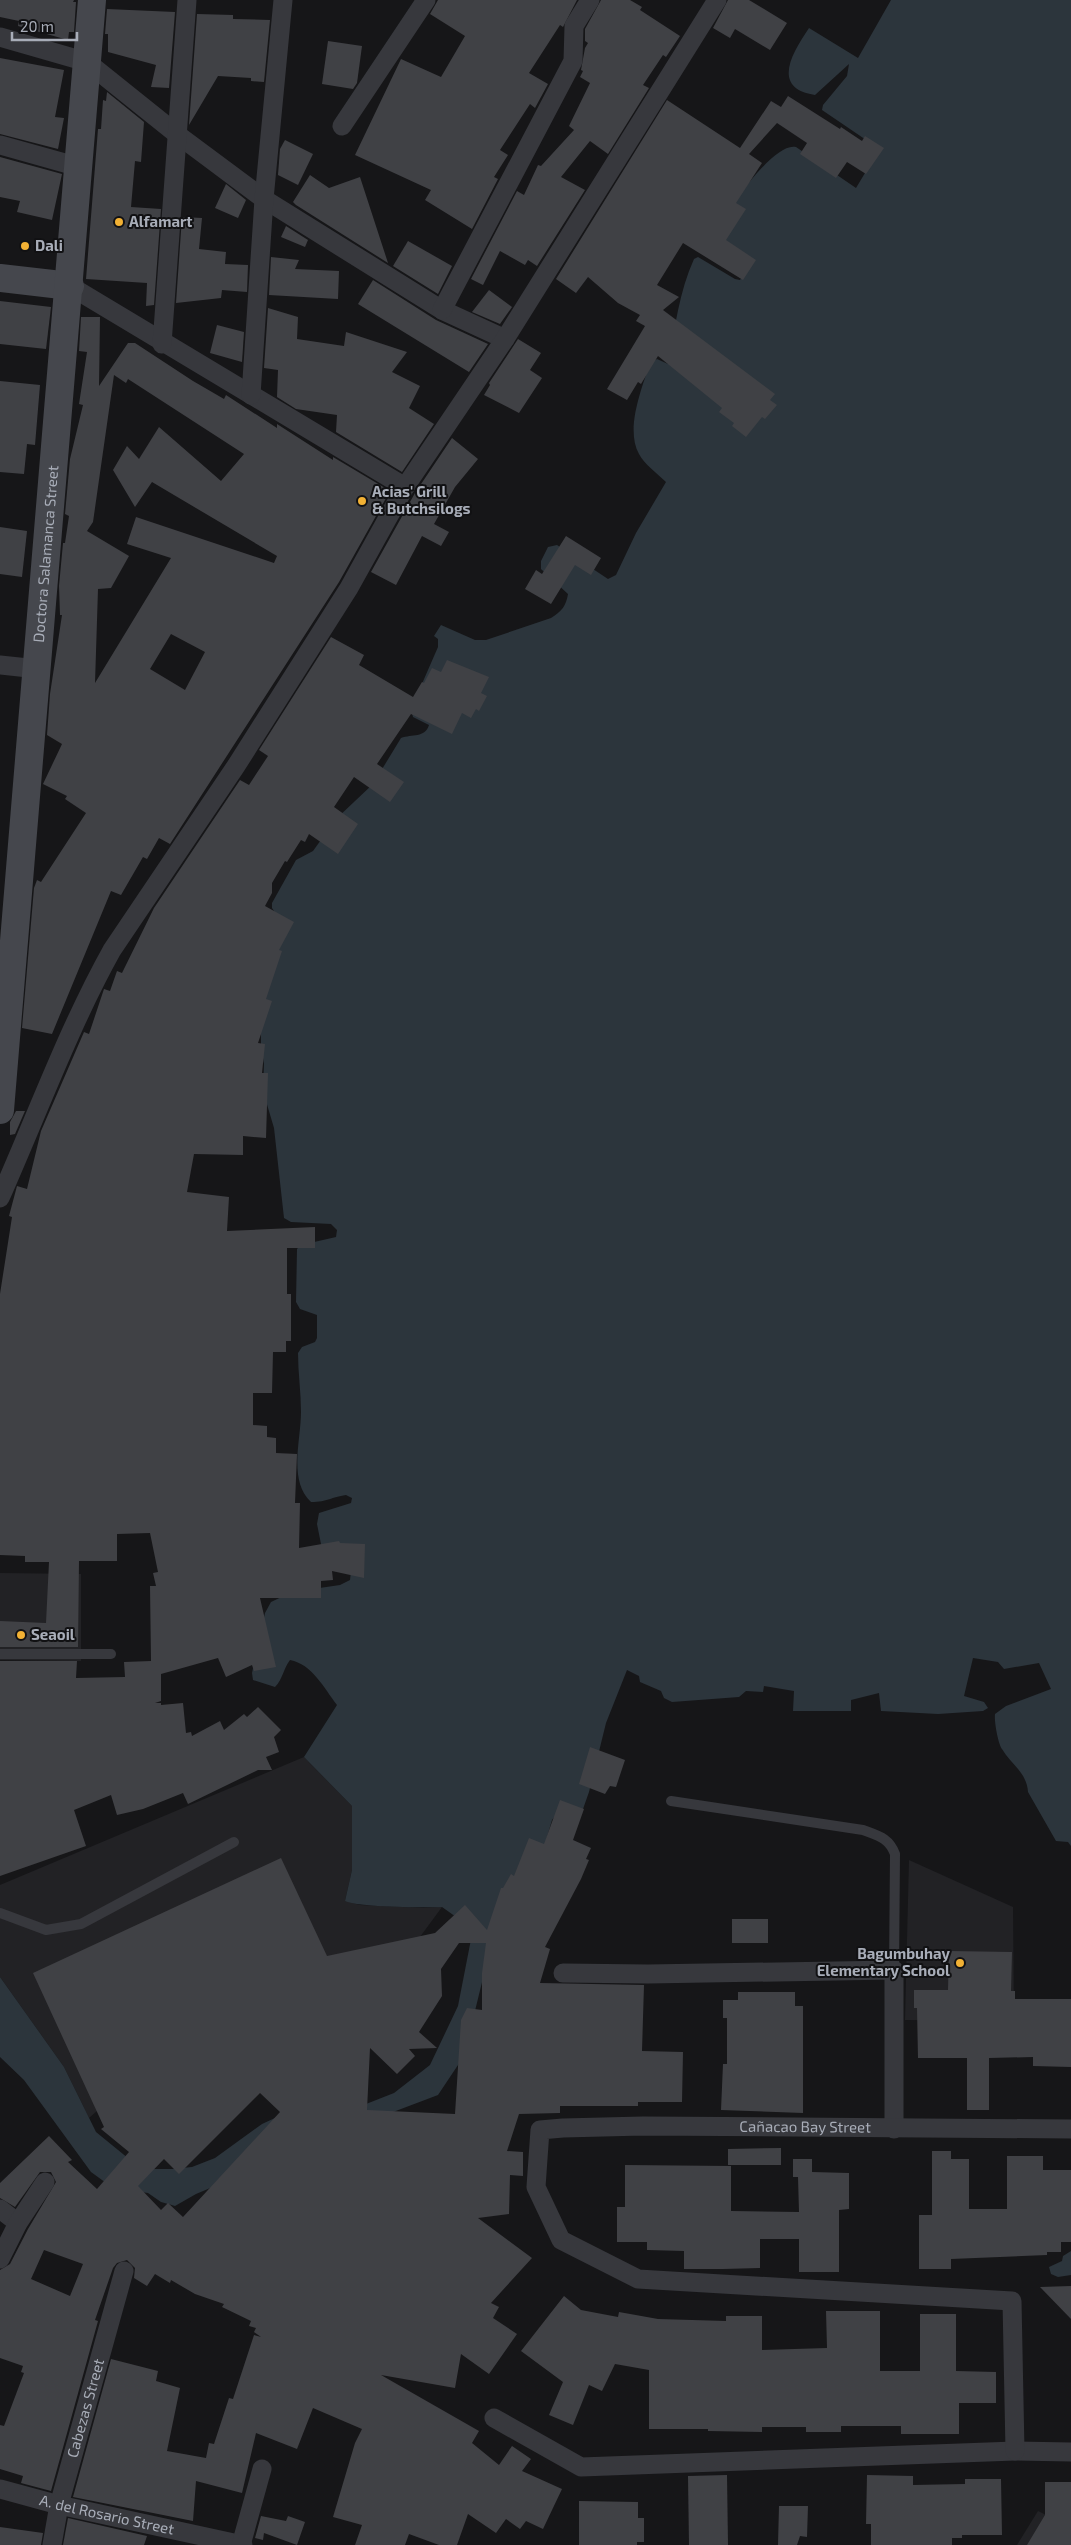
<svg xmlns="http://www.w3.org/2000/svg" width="1071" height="2545" viewBox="0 0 1071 2545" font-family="'Exo 2',sans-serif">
	<rect width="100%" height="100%" fill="#161618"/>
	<g fill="#222225">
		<path d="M0,1573L81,1574V1661L0,1660Z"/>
		<path d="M304,1757L352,1806V1870L345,1901L360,1905L423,1908L442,1907L392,1975L97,2111L89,2118L64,2067L0,1977V1885Z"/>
		<path d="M909,1860L1013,1907L1014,2021L905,2020Z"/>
		<path d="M1038,2511L1071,2527V2545H1017Z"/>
	</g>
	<g fill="#2c353c">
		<path d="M891,0H1071V1846L1068,1842L1056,1841L1028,1792C1027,1773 1011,1764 1002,1749C998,1743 994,1721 995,1714L1006,1706L1051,1689L1039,1663L1004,1669L998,1662L973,1658L964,1696L984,1702L988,1708L983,1711L938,1714L881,1711L879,1693L851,1700V1711H793L794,1691L764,1686L763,1692L746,1691L739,1697L672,1702L664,1698L661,1691L640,1682L639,1676L627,1670L606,1723L589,1792L583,1809L559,1811L552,1820L545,1844L494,1933L464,2056L438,2095L372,2120L196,2194L175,2206L161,2202L148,2193L113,2188L91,2172L24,2080L0,2057V1977L64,2067L96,2132L134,2163L153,2169H172L192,2167L215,2158L262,2124L290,2111L366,2104L394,2093L430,2065L458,2006L473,1929L442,1907C427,1908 354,1907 345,1901L352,1870V1806L304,1757L337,1705C324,1688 312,1664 290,1660C283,1669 283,1679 275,1687L253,1680L252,1673L265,1613L271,1602L292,1592L340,1585L350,1580L351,1571L324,1559L317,1524L319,1513L351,1503L352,1498L346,1495C331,1497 328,1502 311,1502C288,1481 301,1440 301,1412C301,1392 298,1373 298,1353L302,1347L315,1342L317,1338V1315L300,1309L296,1302L297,1249L301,1245L336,1237L337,1230L331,1224L291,1222L284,1218L274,1128L263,1091L264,1064L261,1045V986L276,914L272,908V903L296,860L313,851L336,819L373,784L401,738C412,734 425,738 429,725L413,717L411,709L438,647V639L434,636L441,625L475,640H486L551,618C562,611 566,606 568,594L541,569V561L548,547L557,545L608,579L616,575L636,533L666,482C658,474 644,464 639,454C625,429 642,388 650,363L657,359L668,364C675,328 679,292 694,259L698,257L735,279L740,280L753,259L712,234C724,216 773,141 796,147L856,188L877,153L875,146L822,110L823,105L847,76L849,64L815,95C770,88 793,52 809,28L858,58Z"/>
		<path d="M1071,2251V2275L1058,2277L1051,2274L1049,2267L1062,2261L1063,2256Z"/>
	</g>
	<g fill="#404145" fill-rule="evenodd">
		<path d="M0,0H74L73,2H76L74,32H69L68,40L18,26L19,21L0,17Z"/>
		<path d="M438,0H577L563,27L560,25L529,73L548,84L535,108L530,104L500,150L508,155L494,177L498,179L472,229L425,200L431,190L355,155L401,59L441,77L465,36L430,14Z"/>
		<path d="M601,0H630L642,7L640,10L680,36L666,57L663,55L643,85L649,88L608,154L590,141L561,177L585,190L537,266L528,260L525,265L500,251L483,285L471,279L517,191L524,195L538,165L541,166L574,130L569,126L590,83L580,77L583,71L581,70L585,48L588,43L585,41V29Z"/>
		<path d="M728,0H749L787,23L770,50L735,29L730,38L713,28Z"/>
		<path d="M107,9L175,12L169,88L151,87L156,65L108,52V34H105Z"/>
		<path d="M197,14L233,15V19L270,20L264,82L251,81V78L218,76L189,125Z"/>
		<path d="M328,41L362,46L357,83L353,89L322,84Z"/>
		<path d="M0,58L64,70L55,117L64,118L58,149L0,134Z"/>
		<path d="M107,92L144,122L141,162L135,161L131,207L161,209L154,305L146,306L147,283L86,279L98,129H101L103,100L106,101Z"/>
		<path d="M788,96L840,129L841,127L862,141L865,136L884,148L866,174L847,162L836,178L800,154L807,143L777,123L749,154L762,163L736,203L746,209L726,240L756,260L743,280L683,243L657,285L679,297L663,310L775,394L770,400L777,405L765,419L762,417L746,437L732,426L734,423L719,412L722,408L658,356L641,384L638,382L627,400L607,389L645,326L636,321L640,315L618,303L588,277L576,293L556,279L667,100L740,148L771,101L781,107Z"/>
		<path d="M285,140L313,154L298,185L278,175L280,149Z"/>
		<path d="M0,157L62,174L52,220L17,212L20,201L0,197Z"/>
		<path d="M310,175L329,188L360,177L388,263L296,205L293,202Z"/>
		<path d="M226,184L246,200L238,218L215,208Z"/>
		<path d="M182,217L202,218L199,249L226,252L225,264L248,265L247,292L222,290L221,298L176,303Z"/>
		<path d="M286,226L308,240L305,247L281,237Z"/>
		<path d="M408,241L452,266L438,294L393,266Z"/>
		<path d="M271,257L299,260L295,269L339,271L338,299L269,295Z"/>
		<path d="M373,280L436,320L488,344L469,372L358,304Z"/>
		<path d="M489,290L512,307L500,324L472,312Z"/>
		<path d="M0,301L51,307L46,349L0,344Z"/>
		<path d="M268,308L298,317L297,339L344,346L346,332L407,352L392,372L420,386L409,408L434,424L402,472L336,432L337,415L296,409L277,397L278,370L264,368Z"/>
		<path d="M81,317H100L99,386L128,343H135L193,381L224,399L226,395L277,428V424L333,460V457L390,491L339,582L170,844L159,838L147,859L143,857L121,895L111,891L52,1034L22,1028L34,888L37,880L41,882L86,813L65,799L67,796L43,784L62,744L47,735L50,694L62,615H60L59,586L63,543H65L69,516L65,514L70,459L83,405L79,404L87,352L79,351ZM114,375L126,383L128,379L244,454L221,481L159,427L139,459L127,446L113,470L135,507L152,482L277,556L274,563L136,517L127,544L171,558L95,683L98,589L111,588L129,556L87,531L93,522ZM171,634L205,652L185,690L150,669Z"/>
		<path d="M217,325L244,332L242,362L210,353Z"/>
		<path d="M518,339L541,353L530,370L542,378L519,413L484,395L490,385L489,383Z"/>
		<path d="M0,381L40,385L35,445L27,444L24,474L0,472Z"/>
		<path d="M452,438L478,459L455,487L434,524L449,532L441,546L422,536L396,585L371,572L415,493Z"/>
		<path d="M0,527L27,531L22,577L0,574Z"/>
		<path d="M566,536L601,558L591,575L575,565L551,604L525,589L536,570L542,574Z"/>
		<path d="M331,637L364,655L359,665L413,697L422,682L424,683L432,668L441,672L447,660L489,677L481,693L487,696L479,711L476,709L471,718L462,713L452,734L411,714L377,764L404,782L390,802L354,777L334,807L358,824L338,854L309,834L305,842L301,840L287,862L285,861L272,883V893L265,906L294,922L279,950L282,951L266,999L272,1001L258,1043L265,1044L262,1073H268L266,1138L243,1136V1155L194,1154L187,1192L229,1197L227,1231L315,1227V1248H287V1294H291V1341H286V1352H273L272,1393H253V1425L267,1426V1437L276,1438V1453L297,1454L295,1503H300L299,1548L339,1541L340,1543L365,1544L364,1578L332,1571L333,1580L321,1581V1598H260L276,1667L254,1671L252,1665L226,1677L218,1658L161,1674V1701L155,1703H161V1705L183,1703L186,1733L191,1732L192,1736L220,1721L224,1730L244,1714L247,1717L258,1707L281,1730L274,1737L279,1752L266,1757L272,1770H258L188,1804L183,1793L143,1809L117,1815L111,1795L74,1810L86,1846L0,1876V1661H77L76,1678L125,1677L124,1662L151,1661L150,1586H156L153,1573L158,1572L150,1533L117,1534V1561H79L78,1647H0V1621L46,1623L49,1562H25V1556L0,1555V1294L12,1217L9,1216L17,1186L27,1189L41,1131L84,1032L89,1034L104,989L110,991L117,971L122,973L154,908L240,780L249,785L268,756L259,750Z"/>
		<path d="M16,1111H25L15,1134L10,1135V1122Z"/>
		<path d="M590,1747L625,1760L616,1787L610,1786L605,1794L579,1784Z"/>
		<path d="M560,1800L584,1809L573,1840L591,1848L586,1859L589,1860L581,1879L545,1947L550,1949L540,1983L644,1985L642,2051L683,2052L682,2102H638V2106H560V2113L519,2114L507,2151L523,2152V2176L510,2175L509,2214L478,2218L532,2258L491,2303L499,2307L493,2318L517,2334L489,2374L461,2354L455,2388L381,2375L479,2431L472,2443L499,2465L512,2446L531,2459L522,2471L562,2489L543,2529L526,2521L520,2529L506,2519L496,2533L468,2514L457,2545H439L409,2534L405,2545H355L362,2525L333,2517L355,2443L362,2429L313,2408L297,2449L256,2433L242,2493L196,2481L193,2521L73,2497L111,2359L158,2371L156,2381L180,2388L167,2451L206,2458L209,2443L214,2444L229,2398L233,2399L254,2335L261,2337L254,2332L256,2328L249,2326L251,2321L222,2307L224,2304L195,2294L171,2280L170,2283L155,2274L147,2286L134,2278L135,2268L127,2260L117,2263L113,2268L95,2320L98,2321L51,2491L21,2483L23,2476L0,2469V2425L4,2426L24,2373L21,2372L23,2366L0,2358V2270L10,2264L28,2229L56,2182L51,2172H40L15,2207L0,2198V2183L49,2136L72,2160L68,2162L97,2189L129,2152L101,2129L104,2127L33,1973L281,1858L327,1956L435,1933L465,1905L487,1930L501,1888H503L511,1874L514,1876L529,1838L544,1844ZM459,1943H486L482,1973V2010L467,2008L461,2020L455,2114L367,2110L370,2048L397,2074L415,2056L409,2049L437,2048L419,2032L442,1996L441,1969ZM260,2093L280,2112L183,2217L168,2203L161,2210L138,2186L164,2159L179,2174ZM44,2250L83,2264L70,2296L31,2279Z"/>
		<rect x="732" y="1919" width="36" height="24"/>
		<path d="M949,1951L1012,1952L1011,1991H1015V1999H1071V2067L1033,2066V2057L989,2058V2110H967V2058H918L917,2008H914V1990H948Z"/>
		<path d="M738,1992H795V2006H803V2113L721,2110L723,2064H727V2018H723V2000H738Z"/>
		<path d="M781,2148V2165H728V2149Z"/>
		<path d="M932,2151H951V2159H969V2209H1007V2156H1043V2170H1071V2242H1061V2252H1047V2255L951,2259V2269H919V2215H932Z"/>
		<path d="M793,2159H812V2172L849,2173V2209L839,2210V2272H799V2239H760V2268L723,2269H684V2251L647,2250V2242H617V2207H625V2165L731,2166V2211L799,2212L798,2177H793Z"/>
		<path d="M1071,2286V2319L1040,2287Z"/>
		<path d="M564,2296L581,2310L618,2317L619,2312L658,2319L726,2321V2316H762V2350L827,2348L826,2311H880V2371H920V2314H956V2371L996,2372V2403H959V2434H901V2426H841V2432H806V2427H762V2432L708,2431V2429H649V2370L615,2364L602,2391L589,2385L573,2425L549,2415L563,2382L521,2351Z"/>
		<path d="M727,2475L728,2545H689L688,2476Z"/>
		<path d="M867,2475L913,2476V2485L965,2484V2479H1001L1002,2535H962V2538H952V2545H871V2524H866Z"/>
		<path d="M1045,2482H1071V2545H1027L1045,2515Z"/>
		<path d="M579,2501L638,2502V2518H644V2542H637V2545H579Z"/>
		<path d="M779,2506H808L807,2537L800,2536L797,2545H778Z"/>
		<path d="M261,2516L286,2521L288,2516L305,2522L297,2545L264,2533L263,2540L255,2538Z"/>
		<path d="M68,2518L147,2536L144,2545H63Z"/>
		<path d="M0,2527L43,2533L41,2545H0Z"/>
	</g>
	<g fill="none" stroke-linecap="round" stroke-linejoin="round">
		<g stroke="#37383d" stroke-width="10">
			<path d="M0,1654H111"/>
			<path d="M671,1801L863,1830C879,1836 889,1838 895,1854L894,1970"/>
			<path d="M0,1913L46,1930L81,1924L234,1842"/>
		</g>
		<g stroke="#37383d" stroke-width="19">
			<path d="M0,37L87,62L178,135L264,199L442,310L505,339"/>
			<path d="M342,126L426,0"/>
			<path d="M0,145L79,167"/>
			<path d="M70,286L405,487"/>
			<path d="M442,310L573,61L574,26L590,0"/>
			<path d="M162,344L187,0"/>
			<path d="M251,395L264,199L283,0"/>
			<path d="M0,665L38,669"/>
			<path d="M0,1198C37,1115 68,1029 112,950L236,766L349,588L405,487L505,339L717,0"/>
			<path d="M563,1973L648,1974L894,1970V2129"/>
			<path d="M0,2209L18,2223"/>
			<path d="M0,2259L18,2223L45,2182"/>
			<path d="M494,2418L581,2467L1015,2451L1071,2452"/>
			<path id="s1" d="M1015,2451L1012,2301L638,2279L561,2240L536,2187L540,2130L563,2128L643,2126L1071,2129"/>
			<path id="s2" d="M0,2489L59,2505L243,2545"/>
			<path id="s3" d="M52,2545L59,2505L124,2271"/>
			<path d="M241,2545L262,2469"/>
		</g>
		<g stroke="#45474d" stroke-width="28">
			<path d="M0,278L70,286"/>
			<path id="s4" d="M0,1110L92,0"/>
		</g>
	</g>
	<g fill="#f2b134" stroke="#111113" stroke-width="2">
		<circle cx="119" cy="222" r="5"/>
		<circle cx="25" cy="246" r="5"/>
		<circle cx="362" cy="501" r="5"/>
		<circle cx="21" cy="1635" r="5"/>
		<circle cx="960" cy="1963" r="5"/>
	</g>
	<g text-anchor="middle" stroke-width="4" stroke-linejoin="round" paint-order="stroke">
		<g font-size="15" font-weight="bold" fill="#a8adb8" stroke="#111113" text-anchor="start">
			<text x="129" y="227">Alfamart</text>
			<text x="35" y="251">Dali</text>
			<text x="372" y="497">Acias' Grill<tspan x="372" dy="17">&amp; Butchsilogs</tspan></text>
			<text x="31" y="1640">Seaoil</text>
			<text x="950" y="1959" text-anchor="end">Bagumbuhay<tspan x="950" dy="17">Elementary School</tspan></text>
		</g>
		<g font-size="15" fill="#a8adb8" stroke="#111113">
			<text dy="5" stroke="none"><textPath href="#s4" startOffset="558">Doctora Salamanca Street</textPath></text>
			<text dy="5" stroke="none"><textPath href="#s1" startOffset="992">Cañacao Bay Street</textPath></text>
			<text dy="5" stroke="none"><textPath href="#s3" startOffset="141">Cabezas Street</textPath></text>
			<text dy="5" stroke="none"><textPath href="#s2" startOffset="110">A. del Rosario Street</textPath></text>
		</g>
	</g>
	<path d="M12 32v8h65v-8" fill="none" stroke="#a8adb8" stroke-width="2.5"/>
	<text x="20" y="32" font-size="15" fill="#a8adb8" stroke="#111113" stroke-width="4" paint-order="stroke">20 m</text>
</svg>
